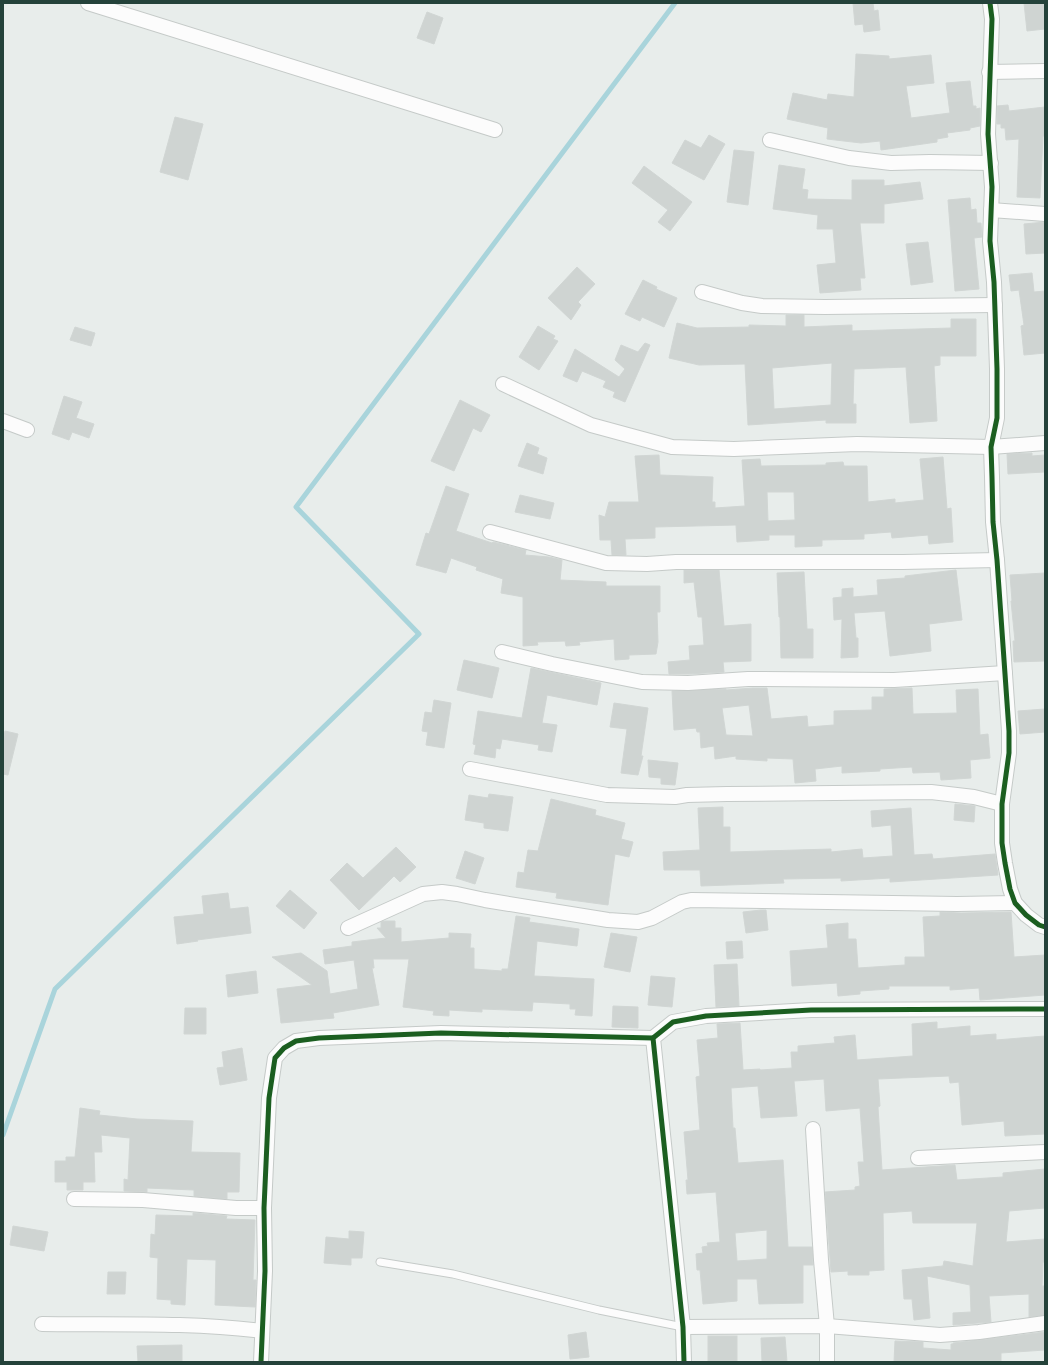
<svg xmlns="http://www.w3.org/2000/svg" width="1048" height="1365" viewBox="0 0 1048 1365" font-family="'Fira Sans',sans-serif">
	<rect width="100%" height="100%" fill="#e8edeb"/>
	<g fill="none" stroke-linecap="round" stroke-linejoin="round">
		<path stroke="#a9d4db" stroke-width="5" d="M3,1135L55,989L419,634L296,507L675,3"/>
	</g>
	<g fill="#cfd4d2" stroke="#d1d6d4" fill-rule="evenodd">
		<path d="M853,3H873L874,11L878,10L880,30L864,32L863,24L855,25Z"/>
		<path d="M1024,3H1044L1045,29L1027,31Z"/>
		<path d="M427,12L443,18L434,44L417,38Z"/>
		<path d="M856,54L889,56V59L931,55L934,83L906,86L911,118L950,113L946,83L970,81L973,106H976V109L980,108V126L970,128V130L947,133L948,137L937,139V142L881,150L880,141L861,143L827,139L828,128L787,119L793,93L827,100L828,94L854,97Z"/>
		<path d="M1008,105L1009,111L1045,107V136H1043L1040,198L1017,197L1019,139L1006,140L1005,128H1001V124H997V106Z"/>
		<path d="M175,117L203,124L188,180L160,172Z"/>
		<path d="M709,135L725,144L704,180L672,163L685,140L701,148Z"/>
		<path d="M734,150L754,152L748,205L727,202Z"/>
		<path d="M779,165L805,169L802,189L808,190L807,199L852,200V180H884V186L920,182L923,199L884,204V223H860L865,278H860L861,290L820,293L817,265L836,263L833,229H817L818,215L773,209Z"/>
		<path d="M644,166L692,202L670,231L658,222L668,210L632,183Z"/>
		<path d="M970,198L971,210L976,209L977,223H981L982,237L974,238L979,289L955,291L948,200Z"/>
		<path d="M1045,222V253L1026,254L1024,224Z"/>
		<path d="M928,242L933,282L911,285L906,244Z"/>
		<path d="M577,267L595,284L578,302L581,305L571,320L548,298Z"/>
		<path d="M1032,273L1034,292L1045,291V353L1024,355L1021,326L1024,325L1019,290L1011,291L1009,275Z"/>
		<path d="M643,280L657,287L656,289L677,298L664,327L642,317L640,321L625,314Z"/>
		<path d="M786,315H804V327L852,325V331L951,328V319H976V356H940V365L934,366L937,421L910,423L906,367L854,369L853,404H856V423H826V420L748,425L745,364L699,365L669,358L677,323L697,328L749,327V325L786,326ZM832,363L831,405L774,409L772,368Z"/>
		<path d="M538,326L555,336L553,339L558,341L539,370L519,357Z"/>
		<path d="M75,327L95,333L91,346L70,340Z"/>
		<path d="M645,343L650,345L625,402L613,397L615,392L603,387L606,381L582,371L577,382L563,376L575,349L619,377L625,369L615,360L621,345L638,352Z"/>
		<path d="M64,396L82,402L76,418L94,424L89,438L72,432L69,440L52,434Z"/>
		<path d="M460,400L490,415L481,432L473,428L454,471L431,461Z"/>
		<path d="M527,443L539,448L537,454L547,458L543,474L518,466Z"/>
		<path d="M1032,453V456L1045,455V472L1008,474L1007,454Z"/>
		<path d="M659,455L660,475L713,477L712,502H715V508L745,506L742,460L760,459L761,466L826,465V463L843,462L844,466H867L868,502L895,499V503L924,500L920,459L943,457L947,509L951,508L953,542L929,544L928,535L892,538L891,532L864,534V539L822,540V546L795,547V535H769V540L737,542L736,525L655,527V538L625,539L626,555H612L611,540H600L599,515L605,517L609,502H639L635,456ZM767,492H794L795,520L768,521Z"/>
		<path d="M446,486L469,494L456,531L492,543L493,542L526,550L525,555L549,557L562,560L560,580L606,582V586H660V612H657L658,642L656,654L629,655V659L615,660L614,639L579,642L580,645L566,646L565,641L537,642L538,645L523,646V597L501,593L503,579L476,570L477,567L451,558L446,573L416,565L426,533L429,534Z"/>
		<path d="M520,495L554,503L550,519L515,512Z"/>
		<path d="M684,570H719L724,626L751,624V661L723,662L724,672L688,674H669L668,662L690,660L689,646L704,645L702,617H698L694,582L684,583Z"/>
		<path d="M956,570L962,620L929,624L931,651L890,656L885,611L854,613L856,638H858V657L841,658L842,619L834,620L833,598L842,597V589L853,588V597L878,595L877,580L905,578V576Z"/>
		<path d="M804,572L807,629H813V658H781L780,617H779L777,573Z"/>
		<path d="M1045,573V661L1014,662L1013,641H1015L1011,601H1012L1010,575Z"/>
		<path d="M464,660L499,668L492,698L457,690Z"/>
		<path d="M531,668L601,683L597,705L547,695L542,723L557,725L552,752L538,750L539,745L502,739L500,749L496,748L495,758L474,754L476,745L473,744L478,711L522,718Z"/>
		<path d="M753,688H767L771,719L807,716L808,727L834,725V711L872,710V697H884V689L912,688L913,714L957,713L956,690L978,689L980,735L988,734L990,758L970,760L971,778L941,780L940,772L913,773L912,767L880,769V771L842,773V766L815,769L816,781L795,783L793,759L767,758V761L736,759V756L715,759L714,746L701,748L700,732H697L696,728L674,730L672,691L726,689V690ZM749,705L753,736L726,735L722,708Z"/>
		<path d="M434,700L451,703L444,748L426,745L428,732L422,731L425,712L432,713Z"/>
		<path d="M614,703L648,708L641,756H643L638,775L621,773L627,729L610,727Z"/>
		<path d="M1045,709V732L1020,734L1018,711Z"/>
		<path d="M5,731L18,734L8,775L3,774V741Z"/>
		<path d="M648,760L678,763L675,785L661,784V778L649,777Z"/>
		<path d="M489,794L513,797L508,831L484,828V823L465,820L469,795L488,798Z"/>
		<path d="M551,799L596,810L595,815L625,823L621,839L633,842L629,857L615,854L608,905L556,898L557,893L516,887L518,872L524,873L528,850L538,851Z"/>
		<path d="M955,804L975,806L974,822L954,820Z"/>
		<path d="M723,807V827H730V852L831,849V852L862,849L863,858L893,856L891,825L872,827L871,811L911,808L914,855L932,854L933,859L995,854L998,875L890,882V878L841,881V878L783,879L784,883L701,886L700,870H664L663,852L700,850L698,808Z"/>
		<path d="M396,847L416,867L400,882L394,876L359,910L330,880L347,863L363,878Z"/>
		<path d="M465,851L484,858L475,884L456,878Z"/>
		<path d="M290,890L317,913L304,929L276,906Z"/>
		<path d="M228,893L230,909L248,907L251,933L197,940L198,941L177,944L174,917L204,914L202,896Z"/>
		<path d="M761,910H766L768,930L746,933L743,912Z"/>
		<path d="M940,912L961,913L1011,912L1014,957L1045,955V995L980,1000L979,988L950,990V986H889V989L860,991V994L838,996L837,983L792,986L790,951L828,948L826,925L848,923V939H856L858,968L905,965V957H925L923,917L940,916Z"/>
		<path d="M516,916L530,918L529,922L579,929L577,946L537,941L534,976L594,979L592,1016L575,1015L576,1009H570V1004L533,1002L532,1011L482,1009V1012L449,1010V1016L433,1015L434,1011L403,1007L409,959H373L374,968H372L379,1005L333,1013L334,1018L281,1023L277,989L312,985L272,957L301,953L327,971L330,994L358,989L354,960L325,964L323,950L352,946V942L386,938L377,928H381V922L385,921H395V928H401V942L449,938V933L471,934L470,948H474V969L502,971V969H508Z"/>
		<path d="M611,933L637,937L630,972L604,967Z"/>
		<path d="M742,941L743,958L727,959L726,942Z"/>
		<path d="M737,964L739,1006L716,1007L714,965Z"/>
		<path d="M256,971L258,993L228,997L226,975Z"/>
		<path d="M651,976L675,978L672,1007L648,1005Z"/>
		<path d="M613,1006L638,1007V1028L612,1027Z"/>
		<path d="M185,1008H206V1034H184Z"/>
		<path d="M937,1022V1029L970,1026V1036L996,1034V1040L1045,1036V1134L1005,1136L1004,1121L962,1125L959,1082L950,1083L949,1076L878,1079L880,1106L878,1107L882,1170L955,1165L957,1180L1003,1177V1173L1045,1169V1208L1009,1211L1006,1242L1045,1239V1262H1043L1042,1286H1045V1315L1029,1317V1294L989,1296L991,1322L953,1325V1313L971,1312L970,1285L927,1276L930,1318L914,1320L912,1299H904L902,1270L943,1266L944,1261L973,1266L977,1223H913L912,1211L883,1213L884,1270L869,1271V1275H848V1271L831,1272L825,1192L855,1190V1187L860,1186L858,1162H864L860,1108L826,1111L824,1079L794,1081L797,1116L761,1118L758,1086L731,1088L733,1128H735L738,1163L783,1160L788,1247H812L813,1265H803V1303L759,1304L757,1279H737V1301L703,1304L700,1270H697L696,1254L703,1253L702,1247L708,1246L707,1243L720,1242L716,1192L687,1194L686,1180H688L684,1132L700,1130L696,1077L700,1076L697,1040L718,1038L717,1024L740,1023L743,1070L760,1069V1070L792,1068L791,1052H798V1046L835,1043L834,1037L855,1035L857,1060L913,1056L912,1024ZM767,1230V1259L737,1261L735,1233Z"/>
		<path d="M242,1048L247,1080L220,1085L217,1068L224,1067L222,1052Z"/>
		<path d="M80,1108L100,1111L99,1115L137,1119L193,1121L191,1152L240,1153L239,1192H227V1199L194,1196V1190L147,1188V1192L124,1191V1179L128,1180L130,1138L101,1135L102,1152H94L95,1182H83V1190H67V1182H55V1161H66V1157H75Z"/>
		<path d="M193,1213L227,1216L226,1219L255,1220L253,1280H256L255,1307L215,1305L216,1260L187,1259L185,1305L171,1304V1300L157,1299L158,1258L150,1257L151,1234L155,1235L156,1215L193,1216Z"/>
		<path d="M13,1226L48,1232L44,1251L10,1245Z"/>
		<path d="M349,1231L364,1232L362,1258H351V1265L324,1263L326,1237L349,1239Z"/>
		<path d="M108,1272H126L125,1294H107Z"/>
		<path d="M586,1332L589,1357L570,1359L568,1335Z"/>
		<path d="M1045,1332V1350L1001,1353V1362H894L895,1341L923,1342V1348L951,1350V1344H953V1343L980,1340Z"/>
		<rect x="708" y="1336" width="29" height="26"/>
		<path d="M785,1337L787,1362H762L761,1338Z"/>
		<path d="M182,1345V1362H138L137,1346Z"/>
	</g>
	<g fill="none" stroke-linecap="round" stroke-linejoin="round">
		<defs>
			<path id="service" d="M380,1262L453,1274L599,1310L683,1327"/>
			<g id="minor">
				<path d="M88,3L495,130"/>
				<path d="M990,3L992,19L988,134L992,187L990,241L994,282L997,369V418L991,447L992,477L993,522L997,560L1009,731V753L1002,804V843L1005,863L1010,889L1015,903L1026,915L1039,925L1045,927"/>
				<path d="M989,72L1045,71"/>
				<path d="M770,140L849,158L891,163L930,162L991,163"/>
				<path d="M991,210L1045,214"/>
				<path d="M702,292L742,303L762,306L825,307L995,305"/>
				<path d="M503,384L591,425L672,447L734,449L857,444L991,447L1045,443"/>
				<path d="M3,421L27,430"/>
				<path d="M490,532L606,563L647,564L676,562H903L997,560"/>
				<path d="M502,652L552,664L642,682L688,683L748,679L894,680L1005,673"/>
				<path d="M470,769L607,795L675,797L687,795L727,794L931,792L974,797L1002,804"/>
				<path d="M348,928L423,894L442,892L457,894L485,900L608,920L638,922L652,918L682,902L691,900L957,904L1015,903"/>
				<path d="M813,1129L821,1260L827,1326V1362"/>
				<path d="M918,1158L1045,1152"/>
				<path d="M74,1199L143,1200L236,1208H264"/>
				<path d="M42,1324C115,1325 189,1322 262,1331"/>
				<path d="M683,1327L827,1326L940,1335L979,1332L1045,1323"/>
				<path d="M261,1362L265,1271L264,1208L269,1098L275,1058L284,1048L296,1041L319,1038L441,1033L653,1038"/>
				<path d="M684,1362L683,1327L653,1038L673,1022L706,1016L811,1010L1045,1009"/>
			</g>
		</defs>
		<use href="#service" stroke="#c5cac8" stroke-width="9"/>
		<use href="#minor" stroke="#c5cac8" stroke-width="16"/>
		<use href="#service" stroke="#fcfcfc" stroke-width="7"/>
		<use href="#minor" stroke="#fcfcfc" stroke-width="14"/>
		<defs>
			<g id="cycleway">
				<path d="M990,3L992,19L988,134L992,187L990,241L994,282L997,369V418L991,447L992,477L993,522L997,560L1009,731V753L1002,804V843L1005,863L1010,889L1015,903L1026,915L1039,925L1045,927"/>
				<path d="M261,1362L265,1271L264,1208L269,1098L275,1058L284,1048L296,1041L319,1038L441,1033L653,1038"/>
				<path d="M684,1362L683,1327L653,1038L673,1022L706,1016L811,1010L1045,1009"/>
			</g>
		</defs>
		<use href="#cycleway" stroke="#f7fbf9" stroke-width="8"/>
		<use href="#cycleway" stroke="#1b5e20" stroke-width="5"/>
	</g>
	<rect width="1048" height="1365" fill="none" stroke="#24423a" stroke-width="8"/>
</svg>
